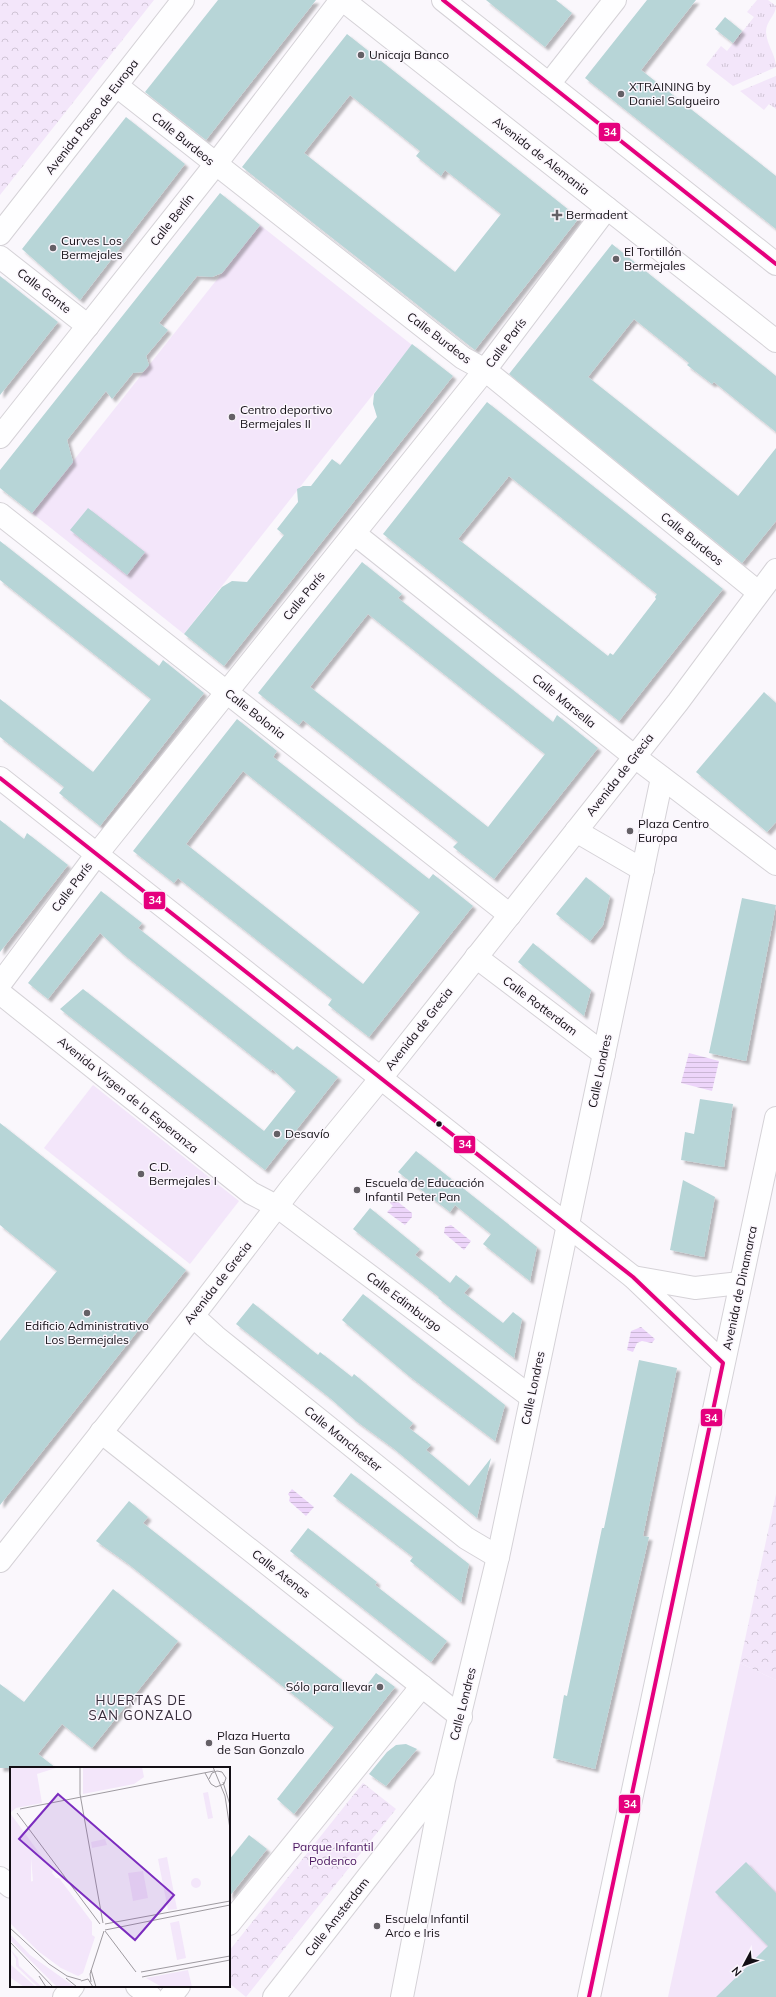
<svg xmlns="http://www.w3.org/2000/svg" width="776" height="1997" viewBox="0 0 776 1997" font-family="Mulish,sans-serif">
	<defs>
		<pattern id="grass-tufts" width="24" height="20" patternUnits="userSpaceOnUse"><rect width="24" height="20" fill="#f3e6fa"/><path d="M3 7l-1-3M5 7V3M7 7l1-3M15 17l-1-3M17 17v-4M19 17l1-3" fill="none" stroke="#cfc4d5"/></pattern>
		<pattern id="park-crowns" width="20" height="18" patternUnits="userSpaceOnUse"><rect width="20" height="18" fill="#f3e6fa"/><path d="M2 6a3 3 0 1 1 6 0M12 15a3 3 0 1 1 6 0" fill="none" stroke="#cfc4d5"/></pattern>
		<pattern id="water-rules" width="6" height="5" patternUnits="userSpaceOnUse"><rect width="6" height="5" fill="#edd5fa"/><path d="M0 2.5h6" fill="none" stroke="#cab6d5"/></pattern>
		<filter id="shadow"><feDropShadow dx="3.5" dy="3.5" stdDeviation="1" flood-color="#0004"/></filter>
	</defs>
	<rect width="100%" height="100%" fill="#faf7fc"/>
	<g fill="url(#grass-tufts)">
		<path d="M757,0H768L776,6C776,15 766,21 766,32C767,46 776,55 776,67L733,86L706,65L721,46L727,51L754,17L747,12Z"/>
		<path d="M776,76V109L769,104L764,110L740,91Z"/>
	</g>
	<g fill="url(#park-crowns)">
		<path d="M0,0H154L0,195Z"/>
		<path d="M776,1494V1680L740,1663Z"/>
		<path d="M363,1783L396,1809L246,1997L229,1983V1951Z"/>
	</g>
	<g fill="#f3e6fa">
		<path d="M260,225L412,345L184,634L32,513Z"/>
		<path d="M93,1085L239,1201L190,1264L44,1148Z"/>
		<path d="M740,1663L776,1680V1997H668Z"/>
	</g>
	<g fill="url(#water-rules)">
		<path d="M689,1053L719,1061L712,1091L681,1083Z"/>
		<path d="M393,1198L412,1213V1217L405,1225L387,1212L393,1206L390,1203Z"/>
		<path d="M451,1225L471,1241L464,1250L444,1233L445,1227Z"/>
		<path d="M641,1327L655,1339L652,1343L642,1341L637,1343L633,1352L627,1350L631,1331Z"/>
		<path d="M292,1489L314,1507L306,1516L289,1501L290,1497L288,1494Z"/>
	</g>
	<g fill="#b7d5d7" fill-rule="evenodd" filter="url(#shadow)">
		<path d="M218,0H316L206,140L145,92Z"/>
		<path d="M486,0H556L572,13L545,47Z"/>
		<path d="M647,0H696L641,70L776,176V229L585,78Z"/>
		<path d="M725,17L742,31L733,43L715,29Z"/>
		<path d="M347,34L579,218L475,350L242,167ZM350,95L420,151L416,156L441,176L445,170L501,214L455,272L304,153Z"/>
		<path d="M126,117L185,164L80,300L22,249Z"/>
		<path d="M220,193L260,225L222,273L212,277L197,276L159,323L168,330L146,356L149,365L143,372L133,373L112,399L106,391L67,440L73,462L32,513L0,488V470Z"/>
		<path d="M612,244L776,376V432L714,382L712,384L687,365L689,363L634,319L588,377L738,496L776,448V521L742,563L509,374Z"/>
		<path d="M0,276L58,322L0,395Z"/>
		<path d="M412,344L453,376L224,666L184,634L222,587L232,581L247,582L284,535L277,529L298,502L297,489L303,486H311L332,459L340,465L377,417L373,404L374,394Z"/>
		<path d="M487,402L723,589L619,721L383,534ZM509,476L657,594L655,597L656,599L613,655L610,653L608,656L458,539Z"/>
		<path d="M88,508L145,552L127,575L70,530Z"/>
		<path d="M0,541L159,666L163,660L204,693L100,826L59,793L64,787L0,737V699L93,772L151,699L0,580Z"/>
		<path d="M362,562L402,594L398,598L553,722L557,715L598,748L494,879L453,847L458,842L317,731L303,720L299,725L258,693ZM368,614L545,754L488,827L310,687Z"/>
		<path d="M764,692L776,703V822L767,832L696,772Z"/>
		<path d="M237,719L277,751L273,757L429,879L433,874L473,906L369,1037L328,1005L332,999L178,878L174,883L133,851ZM243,771L420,912L363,984L186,844Z"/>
		<path d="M0,820L24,839L27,833L68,865L0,952Z"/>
		<path d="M586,877L610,896L603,925L590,941L556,914Z"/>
		<path d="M101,891L142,923L138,928L293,1050L297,1046L338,1077L265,1170L60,1009L83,989L264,1131L296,1091L272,1069L271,1071L123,954L100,933L48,999L28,983Z"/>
		<path d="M742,898L776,905L746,1061L709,1053Z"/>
		<path d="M533,943L591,990L584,1016L518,962Z"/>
		<path d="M700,1099L733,1104L724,1167L681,1160L685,1132L694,1134Z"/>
		<path d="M0,1123L186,1270L0,1505V1341L57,1271L0,1225Z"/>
		<path d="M416,1151L537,1247L530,1281L483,1244L491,1234L455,1205L450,1212L398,1172Z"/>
		<path d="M683,1180L715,1197L704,1257L670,1250Z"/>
		<path d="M370,1208L420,1249L415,1255L450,1283L456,1275L470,1286L464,1293L503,1323L513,1312L522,1319L514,1358L438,1298L439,1297L353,1229Z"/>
		<path d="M363,1294L505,1405L495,1441L409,1376L342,1320Z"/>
		<path d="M253,1303L318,1355L320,1352L352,1377L354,1374L413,1423L409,1428L431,1445L426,1450L469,1486L491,1458L477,1518L393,1448L356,1421L330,1398L236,1324Z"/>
		<path d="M639,1360L677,1368L643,1536L649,1537L595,1769L553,1758L564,1695L567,1696L602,1528H604Z"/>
		<path d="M351,1473L469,1564L461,1602L410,1561L413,1557L333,1496Z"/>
		<path d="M129,1501L148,1517L143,1523L360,1694L376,1673L395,1687L294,1814L277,1799L334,1727L127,1563L96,1541Z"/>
		<path d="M308,1528L377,1582L375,1585L447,1641L431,1662L290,1551Z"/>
		<path d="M113,1589L178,1641L92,1748L62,1724L38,1754L56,1768H0V1684L24,1702Z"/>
		<path d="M406,1744L417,1749L386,1786L369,1774L387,1752L396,1745Z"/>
		<path d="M249,1835L267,1849L229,1897V1860Z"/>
		<path d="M746,1862L776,1893V1997H716L768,1946L715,1892Z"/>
	</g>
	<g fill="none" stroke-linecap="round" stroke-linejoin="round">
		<defs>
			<g id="minor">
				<path d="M549,84L615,0"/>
				<path d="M117,86L463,358L485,370L758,592"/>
				<path d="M0,234L183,0"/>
				<path d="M0,257L88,326"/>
				<path d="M0,437L215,165L341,0"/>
				<path d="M0,514L510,915"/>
				<path d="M355,534L635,757L776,864"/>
				<path d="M0,778L633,1277L723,1363"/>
				<path d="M576,831L643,870"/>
				<path d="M476,957L604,1054"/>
				<path d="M0,984L97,854L485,370L607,208"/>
				<path d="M0,993L251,1193L278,1207L531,1397"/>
				<path d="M633,1277L695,1288L740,1283"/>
				<path d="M193,1316L215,1336L466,1538L498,1557"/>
				<path d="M101,1432L461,1717"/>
				<path d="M229,1924L422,1686"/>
				<path d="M64,1997L73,1986"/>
				<path d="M170,1997L179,1986"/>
				<path d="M274,1997L442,1782"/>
				<path d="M402,1997L444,1780L498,1557L662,778"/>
			</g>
			<g id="major">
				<path d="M343,0L776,341"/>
				<path d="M443,0L776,264"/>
				<path d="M0,1561L193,1316L291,1188L381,1078L678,702L776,570"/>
				<path d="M0,1878L11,1887"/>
				<path d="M137,1986L151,1997"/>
				<path d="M589,1997L776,1118"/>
			</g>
		</defs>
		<use href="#minor" stroke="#d5d2d7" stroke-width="24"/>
		<use href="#major" stroke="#d5d2d7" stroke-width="24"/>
		<use href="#minor" stroke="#fefeff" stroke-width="22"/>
		<use href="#major" stroke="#fefeff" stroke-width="22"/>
		<defs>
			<g id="bus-1">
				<path d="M443,0L776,264"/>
				<path d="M0,778L633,1277L723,1363L589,1997"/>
			</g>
		</defs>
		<use href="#bus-1" stroke="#fbf6fd" stroke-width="7"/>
		<use href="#bus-1" stroke="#e5007d" stroke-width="4"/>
	</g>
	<g fill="#646066" stroke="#fbf6fd" stroke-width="1.5">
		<circle cx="361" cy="55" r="4"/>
		<circle cx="621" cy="94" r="4"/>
		<path d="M555 209h4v4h4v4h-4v4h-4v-4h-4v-4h4z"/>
		<circle cx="53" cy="248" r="4"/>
		<circle cx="616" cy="259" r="4"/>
		<circle cx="232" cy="417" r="4"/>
		<circle cx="630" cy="831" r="4"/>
		<circle cx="277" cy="1134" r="4"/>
		<circle cx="141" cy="1174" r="4"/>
		<circle cx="357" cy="1190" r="4"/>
		<circle cx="87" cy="1313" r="4"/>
		<circle cx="380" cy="1687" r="4"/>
		<circle cx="209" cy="1743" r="4"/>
		<circle cx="377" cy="1926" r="4"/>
	</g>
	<circle fill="#130f15" stroke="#fbf6fd" stroke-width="1.5" cx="439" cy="1124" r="3.5"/>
	<g text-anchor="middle" stroke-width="3" stroke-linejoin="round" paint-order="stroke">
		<g font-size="12" fill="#130f15" stroke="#fbf6fd" text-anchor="start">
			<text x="369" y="59">Unicaja Banco</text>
			<text x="629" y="91">XTRAINING by<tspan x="629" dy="14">Daniel Salgueiro</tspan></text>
			<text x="566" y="219">Bermadent</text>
			<text x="61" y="245">Curves Los<tspan x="61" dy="14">Bermejales</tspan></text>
			<text x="624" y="256">El Tortillón<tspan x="624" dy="14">Bermejales</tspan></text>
			<text x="240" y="414">Centro deportivo<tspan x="240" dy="14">Bermejales II</tspan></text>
			<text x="638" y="828">Plaza Centro<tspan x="638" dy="14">Europa</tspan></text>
			<text x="285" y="1138">Desavío</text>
			<text x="149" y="1171">C.D.<tspan x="149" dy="14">Bermejales I</tspan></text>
			<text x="365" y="1187">Escuela de Educación<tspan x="365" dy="14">Infantil Peter Pan</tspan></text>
			<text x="87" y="1330" text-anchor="middle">Edificio Administrativo<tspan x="87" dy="14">Los Bermejales</tspan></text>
			<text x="372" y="1691" text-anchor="end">Sólo para llevar</text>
			<text x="217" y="1740">Plaza Huerta<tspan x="217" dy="14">de San Gonzalo</tspan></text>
			<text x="385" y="1923">Escuela Infantil<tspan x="385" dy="14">Arco e Iris</tspan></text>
		</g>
		<g font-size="12" fill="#130f15" stroke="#fbf6fd">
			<text transform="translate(92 117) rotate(-52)" y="4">Avenida Paseo de Europa</text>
			<text transform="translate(183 139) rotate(39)" y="4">Calle Burdeos</text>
			<text transform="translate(541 156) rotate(38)" y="4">Avenida de Alemania</text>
			<text transform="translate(172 220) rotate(-52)" y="4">Calle Berlín</text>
			<text transform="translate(44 291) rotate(38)" y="4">Calle Gante</text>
			<text transform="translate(439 338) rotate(37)" y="4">Calle Burdeos</text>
			<text transform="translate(506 343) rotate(-53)" y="4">Calle París</text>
			<text transform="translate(692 539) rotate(39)" y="4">Calle Burdeos</text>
			<text transform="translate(304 596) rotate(-51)" y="4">Calle París</text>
			<text transform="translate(564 701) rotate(39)" y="4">Calle Marsella</text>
			<text transform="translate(255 714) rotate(38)" y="4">Calle Bolonia</text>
			<text transform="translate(620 775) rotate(-52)" y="4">Avenida de Grecia</text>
			<text transform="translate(72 887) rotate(-53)" y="4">Calle París</text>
			<text transform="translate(540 1006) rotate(37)" y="4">Calle Rotterdam</text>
			<text transform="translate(419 1029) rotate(-52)" y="4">Avenida de Grecia</text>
			<text transform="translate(600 1071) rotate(-78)" y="4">Calle Londres</text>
			<text transform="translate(128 1095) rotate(39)" y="4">Avenida Virgen de la Esperanza</text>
			<text transform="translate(218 1283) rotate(-52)" y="4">Avenida de Grecia</text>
			<text transform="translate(740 1288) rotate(-78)" y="4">Avenida de Dinamarca</text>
			<text transform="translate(404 1302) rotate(37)" y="4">Calle Edimburgo</text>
			<text transform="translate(533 1388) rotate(-78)" y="4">Calle Londres</text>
			<text transform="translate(343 1439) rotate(39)" y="4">Calle Manchester</text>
			<text transform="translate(281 1574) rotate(38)" y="4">Calle Atenas</text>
			<text transform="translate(463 1704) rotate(-76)" y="4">Calle Londres</text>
			<text transform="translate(337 1917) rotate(-52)" y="4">Calle Amsterdam</text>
		</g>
		<g font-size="12" fill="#48135d" stroke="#fbf6fd">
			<text x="333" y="1851">Parque Infantil<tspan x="333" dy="14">Podenco</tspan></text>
		</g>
		<g font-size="13" letter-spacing="1" fill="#352c39" stroke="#fbf6fd">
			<text x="141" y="1705">HUERTAS DE<tspan x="141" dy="15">SAN GONZALO</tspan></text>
		</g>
	</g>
	<g transform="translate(10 1767)">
		<rect width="220" height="220" fill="#faf7fc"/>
		<path d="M198,25L203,51L198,52L193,26ZM0,167L20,188L65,220H47L0,173ZM0,182L8,191L9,199L32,220H28L6,199V192ZM0,197L26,220H14L1,211ZM178,203L182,220H152L136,211Z" fill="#f3e6fa"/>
		<path d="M4,0H49L27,7L32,36L6,41L0,46V2ZM30,87L43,104L42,106L46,111H49L82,155V168L85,170L73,206L68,209L51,201L28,184L0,156V126H4V118L23,114L21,91ZM157,90L167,142L158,143L148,92ZM169,154L176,191L167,193L160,156Z" fill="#f3e6fa"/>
		<path d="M73,0H132L134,10L124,17L73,27ZM0,46L30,87L21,91V117L4,118V126H0ZM95,72L97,78L82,81L81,75ZM133,104L138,131L123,134L118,106ZM181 116a5 5 0 1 1 10 0a5 5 0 1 1-10 0Z" fill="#f3e6fa"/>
		<path fill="none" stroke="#9e9aa0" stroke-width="1" d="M70,0V27L93,156M203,0L215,29L220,62M195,6L201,17L206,20L214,17L216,11L212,5L207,4L202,6L199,12M213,15L220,38M10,42L204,4M7,46L90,157M95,157L220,134M0,161L39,197L57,209L71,213M95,163L220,138M95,164L126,205M0,175L43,220M81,203L86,220M131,205L220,189M29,209L36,220M132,210L220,193M56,211L67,220M71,214L78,212L83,220M81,215L80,207L94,164"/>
		<path fill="#7b2cbf" fill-opacity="0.15" stroke="#7b2cbf" stroke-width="2" d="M48,27L164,128L125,173L9,72Z"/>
		<rect width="220" height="220" fill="none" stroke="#130f15" stroke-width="2"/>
	</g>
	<g stroke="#fbf6fd" stroke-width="1.5">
		<rect x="598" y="122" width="23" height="20" rx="4" fill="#e5007d"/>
		<rect x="143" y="891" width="23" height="19" rx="4" fill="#e5007d"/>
		<rect x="453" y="1135" width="23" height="19" rx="4" fill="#e5007d"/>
		<rect x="700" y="1408" width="23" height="19" rx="4" fill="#e5007d"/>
		<rect x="618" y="1794" width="23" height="20" rx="4" fill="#e5007d"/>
	</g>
	<g font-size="11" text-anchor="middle" font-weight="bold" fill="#fff">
		<text x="610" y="136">34</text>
		<text x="155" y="904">34</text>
		<text x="465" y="1148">34</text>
		<text x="711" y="1422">34</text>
		<text x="630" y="1808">34</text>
	</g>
	<g transform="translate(744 1965) rotate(229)" stroke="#fbf6fd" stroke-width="3" paint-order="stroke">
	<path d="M0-3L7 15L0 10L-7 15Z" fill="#130f15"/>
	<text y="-6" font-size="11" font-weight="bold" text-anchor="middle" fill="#130f15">N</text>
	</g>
</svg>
